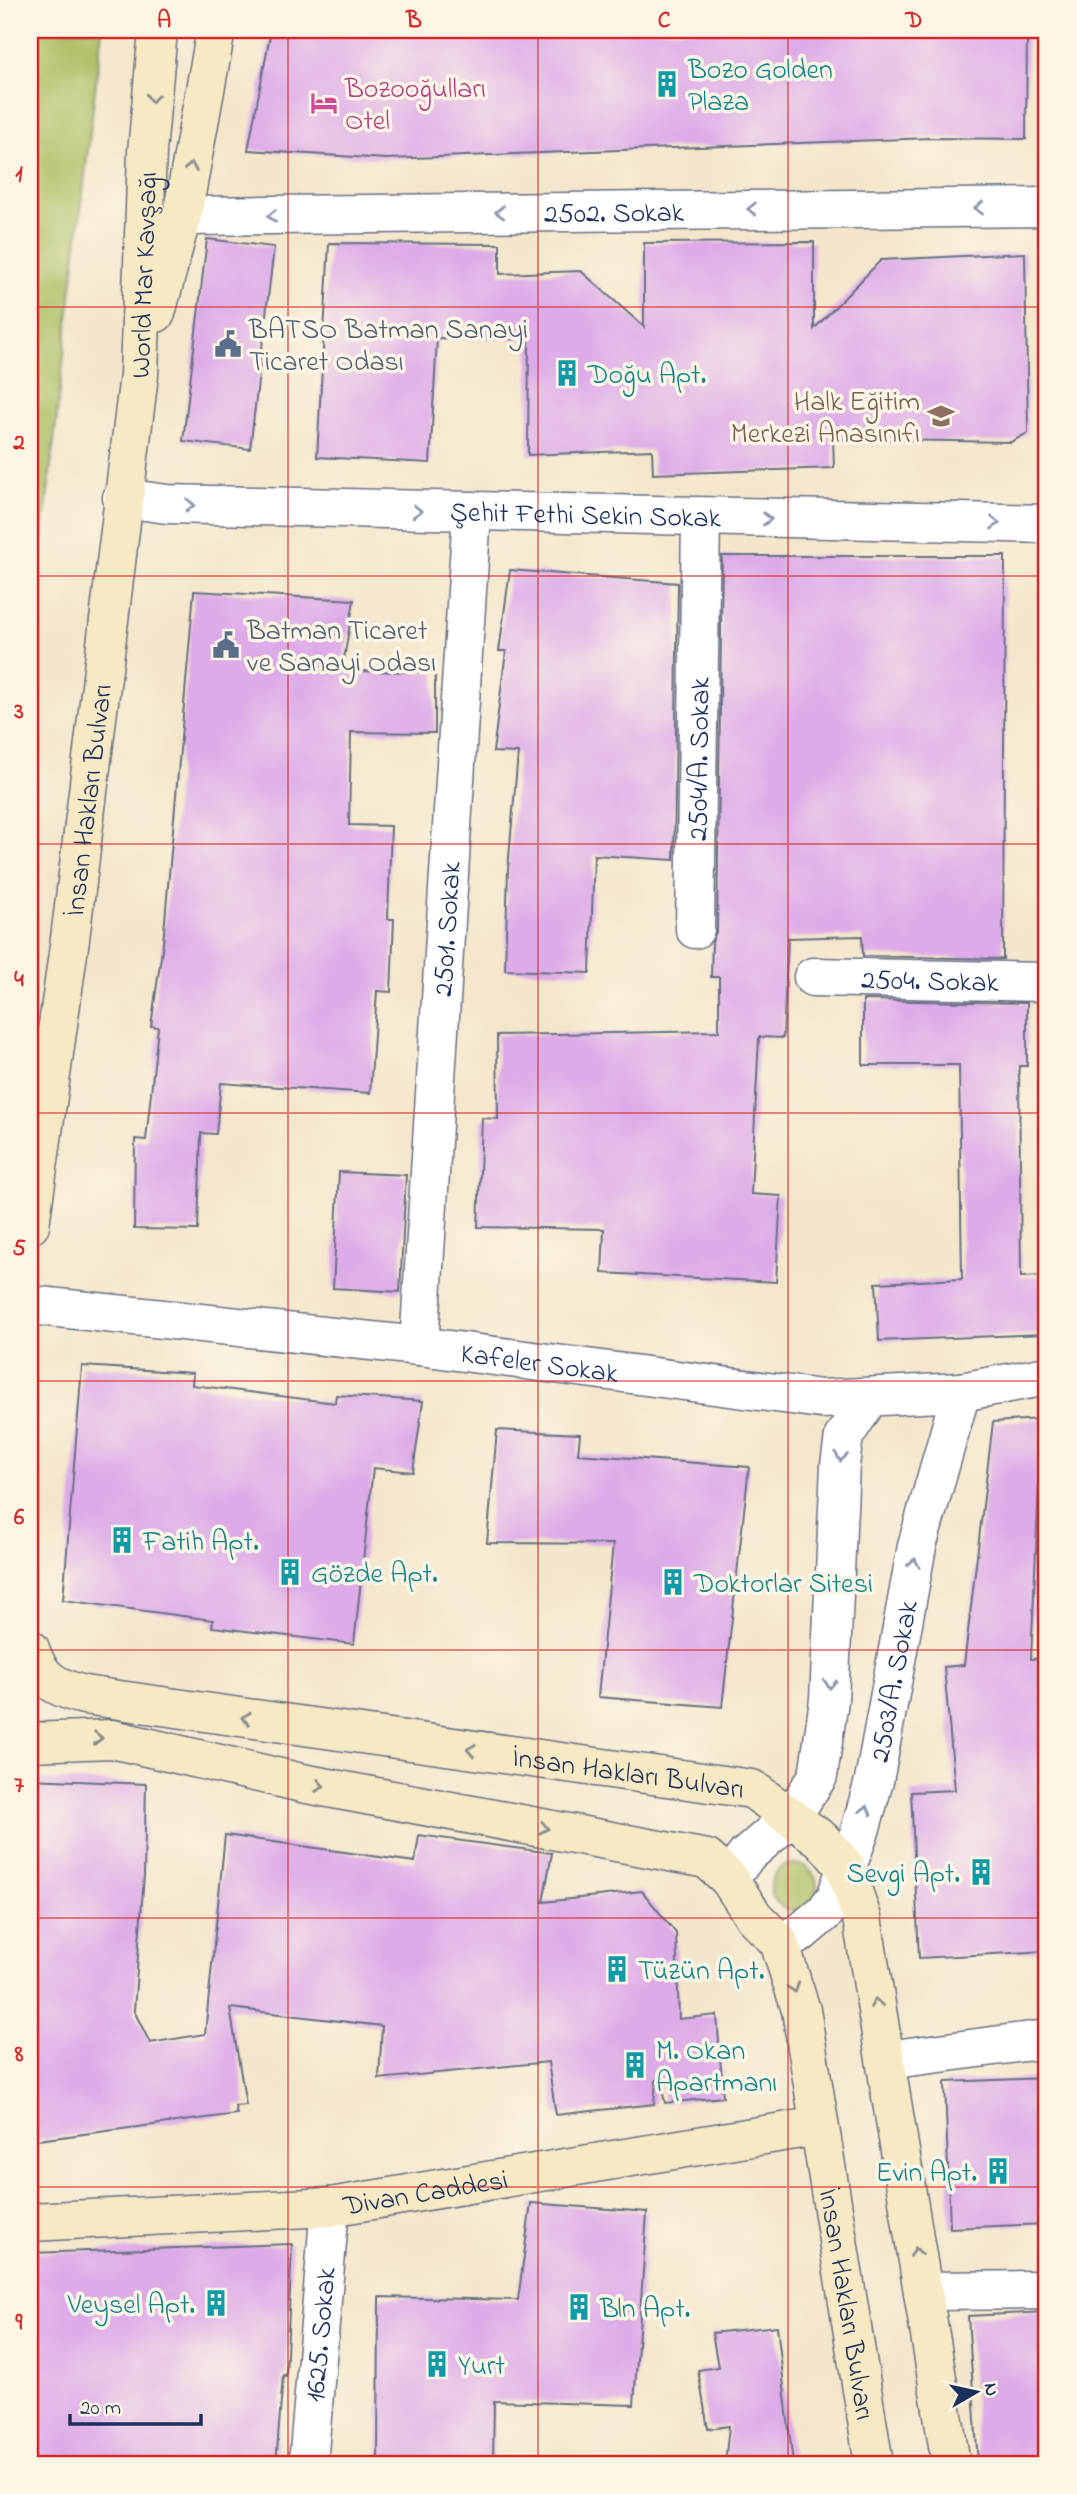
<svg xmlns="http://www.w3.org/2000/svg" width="1077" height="2494" viewBox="0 0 1077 2494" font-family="'Indie Flower',sans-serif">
	<rect width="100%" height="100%" fill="#fcf5e5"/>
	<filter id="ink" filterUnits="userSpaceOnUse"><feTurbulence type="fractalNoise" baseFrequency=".0143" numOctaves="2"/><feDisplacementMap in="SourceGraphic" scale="14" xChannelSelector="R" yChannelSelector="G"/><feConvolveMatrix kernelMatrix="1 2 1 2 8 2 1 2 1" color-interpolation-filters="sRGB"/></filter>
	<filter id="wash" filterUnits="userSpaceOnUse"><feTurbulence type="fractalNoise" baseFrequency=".00686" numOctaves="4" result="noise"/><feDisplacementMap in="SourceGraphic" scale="28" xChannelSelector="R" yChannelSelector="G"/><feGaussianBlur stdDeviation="1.57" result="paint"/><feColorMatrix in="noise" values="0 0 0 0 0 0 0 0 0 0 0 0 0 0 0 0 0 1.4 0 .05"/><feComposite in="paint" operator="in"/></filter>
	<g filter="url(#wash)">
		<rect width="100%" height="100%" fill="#f4e6cb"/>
		<g fill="#abbd60" stroke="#63765f" stroke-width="2">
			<path d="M30,30H102L30,646Z"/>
			<circle cx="794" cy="1887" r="23"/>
		</g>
		<g id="blocks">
			<g fill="#ddabe8">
				<path d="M271,30H1027L1026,139L931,138L386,159L248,150Z"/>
				<path d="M207,239L274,247L250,449L183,441Z"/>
				<path d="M814,242V329L881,260L1025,253L1028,433L1011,442L833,439L834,468L653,474L652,450L528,455L529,339L437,338L430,463L317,457L329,243L500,244V274L581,271L644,327V243Z"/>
				<path d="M722,556H1005L1003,959L863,956L862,936L788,938L783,1038L759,1037L751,1194L781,1196L776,1282L602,1273L604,1229L478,1227L482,1118L498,1119L497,1035L719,1031V977H711L712,942L717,929Z"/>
				<path d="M510,570L678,583L674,860L594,855L590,973L505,970L508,869L518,753L493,752L506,651H499Z"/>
				<path d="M194,591L354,600L342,671L435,672V733L351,732L349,825L391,826L388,919H394L391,992L377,991L370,1093L221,1083L216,1134L201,1133L198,1230L134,1229L135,1139L146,1140L158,1027L151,1026L163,943Z"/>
				<path d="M863,1000L1027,1003V1066H1019L1021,1277L1042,1276L1044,1334L879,1341L876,1283L962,1279L959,1065H863Z"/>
				<path d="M339,1172L406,1175L400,1292L333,1288Z"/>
				<path d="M82,1366L193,1373L192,1385L335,1403L336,1395L423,1401L413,1472L373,1468L354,1644L212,1627L213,1620L63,1600Z"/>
				<path d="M1042,1419L1031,1659L1047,1658V1951L919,1958L911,1792L955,1790L944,1667L964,1665L993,1422Z"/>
				<path d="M497,1430L580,1434L578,1454L749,1467L722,1707L598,1697L613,1544L487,1543Z"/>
				<path d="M30,1779L146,1784L144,1875L134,2011L150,2043L205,2034L225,1835L415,1862L419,1835L552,1853L543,1902L642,1891L676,1933L679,2019L717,2015L723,2097L665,2103L660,2080H656L654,2104L556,2115L548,2062L379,2079L382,2026L230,2008L246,2105L235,2106L237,2114L30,2141Z"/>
				<path d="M1047,2078V2224L950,2228L945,2082Z"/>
				<path d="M531,2203L647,2212L634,2405L494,2401L493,2464H378L379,2297L518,2300Z"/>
				<path d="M292,2244L286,2376L283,2375L276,2464H30V2253Z"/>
				<path d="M1047,2312V2464H978L968,2316Z"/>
				<path d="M777,2326L793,2464H725L729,2426L708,2429L698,2370L718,2367L712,2333Z"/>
			</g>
		</g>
	</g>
	<g filter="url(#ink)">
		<use href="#blocks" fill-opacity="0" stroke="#676f84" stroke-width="2"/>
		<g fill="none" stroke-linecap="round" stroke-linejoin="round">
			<defs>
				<g id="street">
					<path id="s1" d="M182,216L1047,207"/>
					<path id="s2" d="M122,498L167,504L1047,524"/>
					<path id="s3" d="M695,929L701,517"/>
					<path id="s4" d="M813,977L1047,982"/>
					<path id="s5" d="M30,1305L419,1346L821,1399L961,1392L1047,1376"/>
					<path id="s6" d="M419,1346L472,512"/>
					<path d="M729,1879L746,1856L792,1816L818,1776L829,1700L840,1465L844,1436L870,1397"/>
					<path id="s7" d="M779,1942L799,1934L825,1912L836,1897L860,1831L874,1781L917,1546L961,1392"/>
					<path d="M886,2060L1047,2039"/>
					<path d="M923,2291L1047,2290"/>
					<path id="s8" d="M308,2464L330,2207"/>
				</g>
				<g id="secondary">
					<path d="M156,313L182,216L216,30"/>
					<path id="s9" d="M30,1225L70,939L139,375L147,152L158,30"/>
					<path id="s10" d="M30,1649C40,1679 54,1687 84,1695L752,1789L822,1840L845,1867L862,1918L951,2464"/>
					<path id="s11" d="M30,1742L112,1739L302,1783L707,1859L729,1879L754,1917L779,1942L801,2010L874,2464"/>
					<path id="s12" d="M30,2222L330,2207L819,2126"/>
				</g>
			</defs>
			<use href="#street" stroke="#676f84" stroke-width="41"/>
			<use href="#secondary" stroke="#676f84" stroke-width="41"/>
			<use href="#street" stroke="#fff" stroke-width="38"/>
			<use href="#secondary" stroke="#f7e9c3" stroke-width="38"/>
		</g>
		<defs><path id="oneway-chevron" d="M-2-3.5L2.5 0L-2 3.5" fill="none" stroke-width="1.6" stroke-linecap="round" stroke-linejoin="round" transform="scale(1.75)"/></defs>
		<g stroke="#898c90">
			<use href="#oneway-chevron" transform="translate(152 98) rotate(95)"/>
			<use href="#oneway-chevron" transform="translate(191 167) rotate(-80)"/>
			<use href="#oneway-chevron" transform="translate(246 1718) rotate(-172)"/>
			<use href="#oneway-chevron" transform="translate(98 1738) rotate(1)"/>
			<use href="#oneway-chevron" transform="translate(471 1750) rotate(-172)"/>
			<use href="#oneway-chevron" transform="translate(320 1786) rotate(10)"/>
			<use href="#oneway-chevron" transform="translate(544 1828) rotate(11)"/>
			<use href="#oneway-chevron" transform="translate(794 1988) rotate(72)"/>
			<use href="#oneway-chevron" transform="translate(876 2003) rotate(-99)"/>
			<use href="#oneway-chevron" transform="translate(916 2252) rotate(-99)"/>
		</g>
		<g stroke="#8d97ae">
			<use href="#oneway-chevron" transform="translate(979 208) rotate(180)"/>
			<use href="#oneway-chevron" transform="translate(752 209) rotate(180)"/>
			<use href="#oneway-chevron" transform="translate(500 212) rotate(179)"/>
			<use href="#oneway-chevron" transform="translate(272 216) rotate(179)"/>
			<use href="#oneway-chevron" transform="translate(190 505) rotate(2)"/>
			<use href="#oneway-chevron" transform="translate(417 511) rotate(2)"/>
			<use href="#oneway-chevron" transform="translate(767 519) rotate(1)"/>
			<use href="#oneway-chevron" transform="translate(995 523) rotate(1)"/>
			<use href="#oneway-chevron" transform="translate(841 1457) rotate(98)"/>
			<use href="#oneway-chevron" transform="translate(914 1563) rotate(-79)"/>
			<use href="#oneway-chevron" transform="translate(830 1684) rotate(93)"/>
			<use href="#oneway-chevron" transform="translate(866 1810) rotate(-75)"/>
		</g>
	</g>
	<path fill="none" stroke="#d62828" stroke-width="2" stroke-opacity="0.55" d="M288,30V2464M538,30V2464M788,30V2464M30,307H1047M30,576H1047M30,844H1047M30,1113H1047M30,1381H1047M30,1650H1047M30,1918H1047M30,2187H1047"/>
	<defs>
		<symbol id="building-bare" viewBox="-9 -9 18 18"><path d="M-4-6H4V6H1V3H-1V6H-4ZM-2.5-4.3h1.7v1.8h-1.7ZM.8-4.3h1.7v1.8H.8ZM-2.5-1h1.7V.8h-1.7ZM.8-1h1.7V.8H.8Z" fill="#0f9aa8" stroke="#fcf5e5" stroke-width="2.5" paint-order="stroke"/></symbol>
		<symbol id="hotel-bare" viewBox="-9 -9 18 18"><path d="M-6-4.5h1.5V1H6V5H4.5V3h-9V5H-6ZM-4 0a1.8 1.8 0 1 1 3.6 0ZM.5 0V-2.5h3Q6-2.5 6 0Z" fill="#d1479c" stroke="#fcf5e5" stroke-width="2.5" paint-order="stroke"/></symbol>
		<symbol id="civic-bare" viewBox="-9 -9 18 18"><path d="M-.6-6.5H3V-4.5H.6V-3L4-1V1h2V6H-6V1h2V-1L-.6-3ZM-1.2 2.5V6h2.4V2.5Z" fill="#5c6f8a" stroke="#fcf5e5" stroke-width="2.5" paint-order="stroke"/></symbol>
		<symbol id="school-bare" viewBox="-9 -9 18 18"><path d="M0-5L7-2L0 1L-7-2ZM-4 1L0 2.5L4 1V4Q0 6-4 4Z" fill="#8d6e63" stroke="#fcf5e5" stroke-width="2.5" paint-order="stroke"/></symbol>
	</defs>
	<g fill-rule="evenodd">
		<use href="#building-bare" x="648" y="65" width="38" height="38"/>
		<use href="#hotel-bare" x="305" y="84" width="38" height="38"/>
		<use href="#civic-bare" x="209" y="325" width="38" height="38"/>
		<use href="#building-bare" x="548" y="354" width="38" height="38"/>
		<use href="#school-bare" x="922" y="397" width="38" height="38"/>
		<use href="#civic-bare" x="207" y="626" width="38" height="38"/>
		<use href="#building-bare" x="103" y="1521" width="38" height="38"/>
		<use href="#building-bare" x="271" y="1553" width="38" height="38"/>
		<use href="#building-bare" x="654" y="1563" width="38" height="38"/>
		<use href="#building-bare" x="962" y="1853" width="38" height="38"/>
		<use href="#building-bare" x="598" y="1950" width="38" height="38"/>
		<use href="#building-bare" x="616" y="2046" width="38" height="38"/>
		<use href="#building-bare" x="979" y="2152" width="38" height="38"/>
		<use href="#building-bare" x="197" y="2284" width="38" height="38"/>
		<use href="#building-bare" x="560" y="2288" width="38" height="38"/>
		<use href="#building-bare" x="418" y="2345" width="38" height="38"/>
	</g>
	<g text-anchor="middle" stroke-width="7" stroke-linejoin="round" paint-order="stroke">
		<g font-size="28" fill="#0d838f" stroke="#fcf5e5" text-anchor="start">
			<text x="688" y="78">Bozo Golden<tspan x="688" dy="32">Plaza</tspan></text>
			<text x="588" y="383">Doğu Apt.</text>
			<text x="143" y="1550">Fatih Apt.</text>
			<text x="311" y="1582">Gözde Apt.</text>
			<text x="694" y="1592">Doktorlar Sitesi</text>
			<text x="960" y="1882" text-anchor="end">Sevgi Apt.</text>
			<text x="638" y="1979">Tüzün Apt.</text>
			<text x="656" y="2059">M. Okan<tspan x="656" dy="32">Apartmanı</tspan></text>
			<text x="977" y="2181" text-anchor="end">Evin Apt.</text>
			<text x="195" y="2313" text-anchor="end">Veysel Apt.</text>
			<text x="600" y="2317">Bln Apt.</text>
			<text x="458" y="2374">Yurt</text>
		</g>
		<g font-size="28" fill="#b23c85" stroke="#fcf5e5" text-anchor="start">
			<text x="345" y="97">Bozooğulları<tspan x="345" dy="32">Otel</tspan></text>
		</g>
		<g font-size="28" fill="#1b2f5e" stroke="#fcf5e5">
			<text dy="10" stroke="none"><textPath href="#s1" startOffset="432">2502. Sokak</textPath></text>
			<text dy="10" stroke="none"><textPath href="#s9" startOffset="957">World Mar Kavşağı</textPath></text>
			<text dy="10" stroke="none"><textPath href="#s2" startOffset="464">Şehit Fethi Sekin Sokak</textPath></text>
			<text dy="10" stroke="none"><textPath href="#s3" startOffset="170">2504/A. Sokak</textPath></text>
			<text dy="10" stroke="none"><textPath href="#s9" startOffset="429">İnsan Hakları Bulvarı</textPath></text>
			<text dy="10" stroke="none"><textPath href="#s6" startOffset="418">2501. Sokak</textPath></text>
			<text dy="10" stroke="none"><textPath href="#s4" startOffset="117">2504. Sokak</textPath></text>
			<text dy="10" stroke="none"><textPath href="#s5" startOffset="513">Kafeler Sokak</textPath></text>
			<text dy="10" stroke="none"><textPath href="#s7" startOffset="298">2503/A. Sokak</textPath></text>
			<text dy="10" stroke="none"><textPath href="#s10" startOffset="625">İnsan Hakları Bulvarı</textPath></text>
			<text dy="10" stroke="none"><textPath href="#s12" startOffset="397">Divan Caddesi</textPath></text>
			<text dy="10" stroke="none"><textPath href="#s11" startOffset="1169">İnsan Hakları Bulvarı</textPath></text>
			<text dy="10" stroke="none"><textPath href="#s8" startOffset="130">1625. Sokak</textPath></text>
		</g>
		<g font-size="28" fill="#4e5e75" stroke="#fcf5e5" text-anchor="start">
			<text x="249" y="338">BATSO Batman Sanayi<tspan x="249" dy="32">Ticaret Odası</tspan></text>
			<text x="247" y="639">Batman Ticaret<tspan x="247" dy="32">ve Sanayi Odası</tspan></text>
		</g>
		<g font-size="28" fill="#785e54" stroke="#fcf5e5" text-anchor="end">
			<text x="920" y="410">Halk Eğitim<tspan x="920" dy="32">Merkezi Anasınıfı</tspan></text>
		</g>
	</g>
	<rect width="1077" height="2494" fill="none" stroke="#fcf5e5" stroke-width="77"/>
	<g transform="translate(976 2392) rotate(81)" stroke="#fcf5e5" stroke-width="5" paint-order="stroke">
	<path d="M0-5L12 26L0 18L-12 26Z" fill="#1b2f5e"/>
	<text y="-10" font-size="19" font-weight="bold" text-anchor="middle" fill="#1b2f5e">N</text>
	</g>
	<path d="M70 2414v10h131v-10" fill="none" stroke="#1b2f5e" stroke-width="3.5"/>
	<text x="80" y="2414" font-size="21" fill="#1b2f5e" stroke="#fcf5e5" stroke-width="5" paint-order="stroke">20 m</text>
	<rect x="38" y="38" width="1000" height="2418" fill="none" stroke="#d62828" stroke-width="2.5"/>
	<g font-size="23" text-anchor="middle" font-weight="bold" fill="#d62828">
		<text x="164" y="27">A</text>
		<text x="414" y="27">B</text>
		<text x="664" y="27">C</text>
		<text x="914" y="27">D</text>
		<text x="19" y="181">1</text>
		<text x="19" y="449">2</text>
		<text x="19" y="718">3</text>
		<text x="19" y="986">4</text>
		<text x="19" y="1255">5</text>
		<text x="19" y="1524">6</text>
		<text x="19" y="1792">7</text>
		<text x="19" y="2061">8</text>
		<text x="19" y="2329">9</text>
	</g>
</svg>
